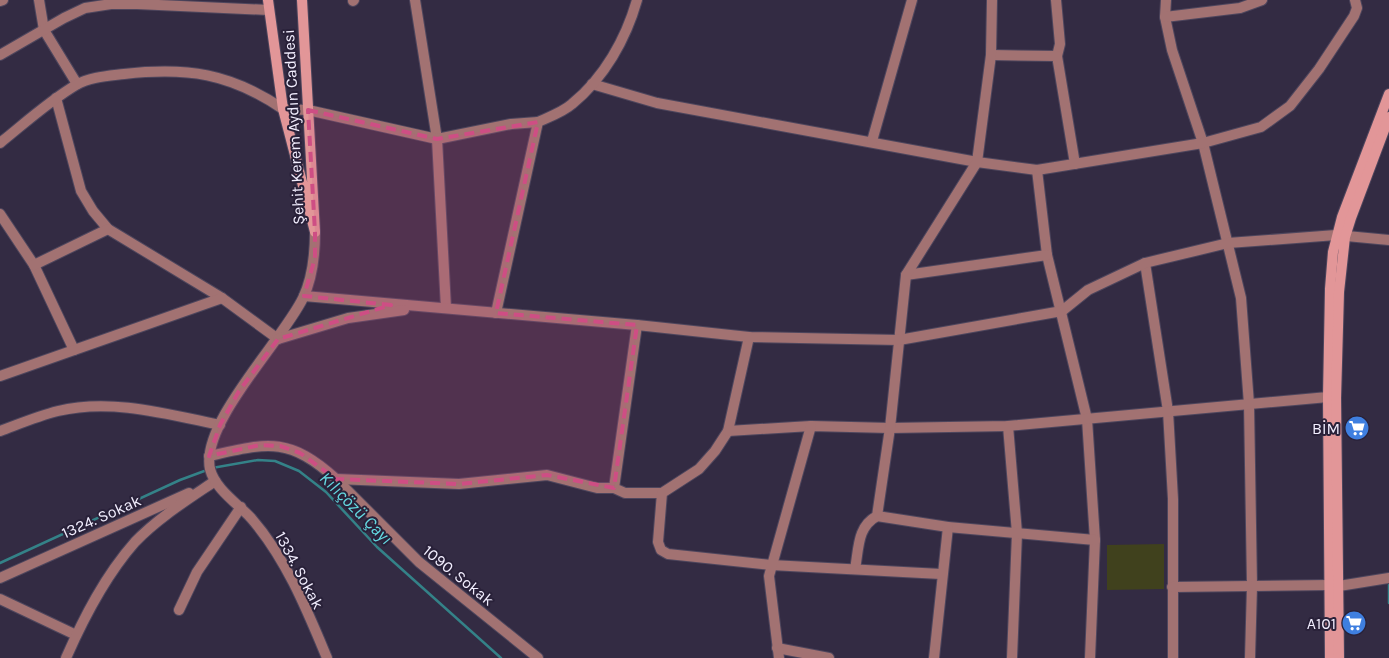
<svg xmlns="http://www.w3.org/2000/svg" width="1389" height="658" viewBox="0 0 1389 658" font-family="Karla,sans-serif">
	<rect width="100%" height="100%" fill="#332b43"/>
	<path fill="#40411d" d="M1164,544V589L1107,590V545Z"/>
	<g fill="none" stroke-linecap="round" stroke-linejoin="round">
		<g stroke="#348288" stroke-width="2.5">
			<path d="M212,468L258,460L275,461L299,471L326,492L377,547L501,658"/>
			<path d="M0,563L180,480L207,470"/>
			<path d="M1389,585V603"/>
		</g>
		<defs>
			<g id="minor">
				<path d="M39,0L44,30L77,84"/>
				<path d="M415,0L437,139L446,308"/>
				<path d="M1056,0L1060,44L1057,56"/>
				<path d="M1166,0L1165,17L1172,50L1203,143L1241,298L1249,404L1252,586L1250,658"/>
				<path d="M0,1L3,0"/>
				<path d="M353,1L354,0"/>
				<path d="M1165,17L1240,8L1262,0"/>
				<path d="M0,55L64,18L85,8L111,4H137L268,10"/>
				<path d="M991,55L1057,56L1075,164"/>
				<path d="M592,84L657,103L977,162L1037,170L1203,143L1261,127L1290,106L1319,69L1354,16L1357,8L1355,0"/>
				<path d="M56,98L81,191L93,211L108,229L222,298L278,339"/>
				<path d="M283,109L308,110L437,139L511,124L538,122"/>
				<path d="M872,141L912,0"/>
				<path d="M1037,170L1047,255L1087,419L1095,540L1090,658"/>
				<path d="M0,214L34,265L74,350"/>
				<path d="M1145,263L1168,411L1173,499V658"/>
				<path d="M34,265L108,229"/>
				<path d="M906,275L1047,255"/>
				<path d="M496,313L538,122C549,117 563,112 572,104C604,78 626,39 637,0"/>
				<path d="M637,325L614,488L625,493H662"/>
				<path d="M749,337L728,431L715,451L699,469L662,493L658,542L661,550L668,554L771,565L941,574"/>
				<path d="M0,376L222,298"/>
				<path d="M1008,426L1017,533L1012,658"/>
				<path d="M0,431C19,424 38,416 58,411C111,398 167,414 220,425"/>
				<path d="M728,431L811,426L890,428L1008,426L1328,397"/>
				<path d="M336,479L459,484L547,475L597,488H614"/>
				<path d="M877,516L948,527L1095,540"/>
				<path d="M855,569C859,548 857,527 877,516L890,428L906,275L977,162L991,55L992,0"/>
				<path d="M0,578L189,493"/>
				<path d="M1339,586L1389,578"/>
				<path d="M1172,587L1330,585"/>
				<path d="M0,599L76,635"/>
				<path d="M179,610L197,572L241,507"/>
				<path d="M777,648L829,658"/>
				<path d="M66,658C84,617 105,576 135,542C158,518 187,500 215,481"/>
				<path d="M779,658L769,576L811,426"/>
				<path d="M934,658L948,527"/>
			</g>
			<g id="tertiary">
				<path d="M0,143C25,123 49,101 76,85C90,77 108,76 124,74C187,67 230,73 283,109"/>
				<path d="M315,232C315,255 313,277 303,298C283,340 200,423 210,469C215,489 238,504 251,518C286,558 307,610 327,658"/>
				<path d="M304,296L637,325L749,337L899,340L1062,311L1088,290L1145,263L1228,243L1336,235L1389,240"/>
				<path d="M278,339L348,318L404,310"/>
				<path d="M209,456C268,443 288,436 336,479L419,562L538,658"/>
			</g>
			<g id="secondary">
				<path d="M268,0L283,109L315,232L302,0"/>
				<path d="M1330,658L1328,397L1330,289L1333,252L1342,217L1389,94"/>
				<path d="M1339,658L1336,398L1339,292L1345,237L1351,218L1389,117"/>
			</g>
		</defs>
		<use href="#minor" stroke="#4e465d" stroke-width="12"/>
		<use href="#tertiary" stroke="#4e465d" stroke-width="12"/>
		<use href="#secondary" stroke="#4e465d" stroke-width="12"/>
		<use href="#minor" stroke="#a27272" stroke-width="10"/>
		<use href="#tertiary" stroke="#a27272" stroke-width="10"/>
		<use href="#secondary" stroke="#e29698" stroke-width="10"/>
	</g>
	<path fill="#ce4e84" fill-opacity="0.2" stroke="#ce4e84" stroke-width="4" stroke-dasharray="10 6" stroke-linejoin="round" d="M308,110L437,139L538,122L496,313L637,325L614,488L547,475L459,484L336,479L300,453L280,446L260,445L209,456L220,425L239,391L278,339L391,305L304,296L315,258V232Z"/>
	<defs>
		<symbol id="supermarket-disc" viewBox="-11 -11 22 22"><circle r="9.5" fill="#3f7fe0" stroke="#292139"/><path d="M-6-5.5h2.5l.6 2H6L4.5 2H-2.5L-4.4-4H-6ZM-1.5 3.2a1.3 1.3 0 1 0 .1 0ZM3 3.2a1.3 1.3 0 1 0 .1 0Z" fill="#fff"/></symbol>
	</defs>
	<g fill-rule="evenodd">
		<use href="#supermarket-disc" x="1343" y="414" width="28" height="28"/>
		<use href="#supermarket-disc" x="1340" y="609" width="28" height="28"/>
	</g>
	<g text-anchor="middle" stroke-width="4" stroke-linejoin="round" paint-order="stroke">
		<g font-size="16" fill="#f2eefe" stroke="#292139">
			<text transform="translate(293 127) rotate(-93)" y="6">Şehit Kerem Aydın Caddesi</text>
			<text transform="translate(101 516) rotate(-24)" y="6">1324. Sokak</text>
			<text transform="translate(300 570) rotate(62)" y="6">1334. Sokak</text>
			<text transform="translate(459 575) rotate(39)" y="6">1090. Sokak</text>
		</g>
		<g font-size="16" fill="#f2eefe" stroke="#292139" text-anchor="end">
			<text x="1340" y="434">BİM</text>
			<text x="1336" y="629">A101</text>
		</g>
		<g font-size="18" font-style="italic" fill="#64d9e1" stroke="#292139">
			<text transform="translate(356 508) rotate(45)" y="6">Kılıçözü Çayı</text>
		</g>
	</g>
</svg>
